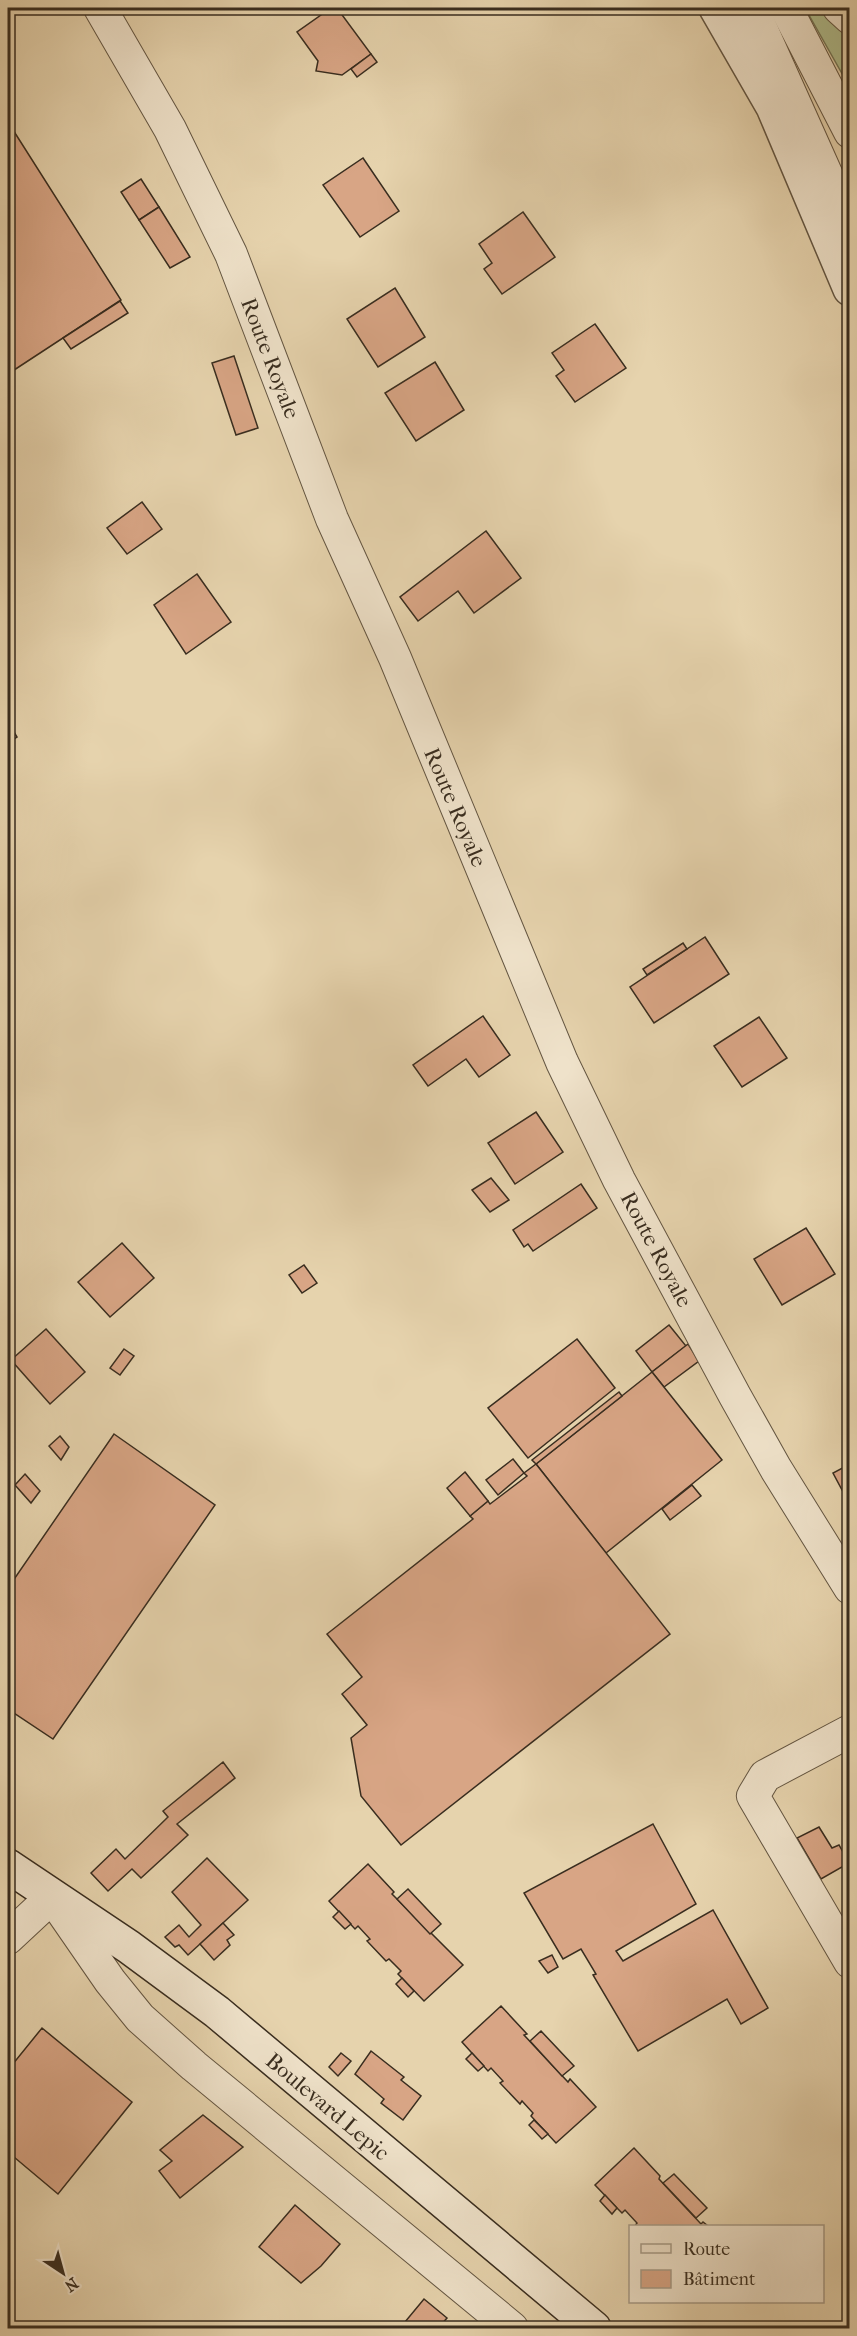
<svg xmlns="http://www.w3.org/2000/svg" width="857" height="2336" viewBox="0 0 857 2336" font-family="'IM FELL French Canon',serif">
	<rect width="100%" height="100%" fill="#e6d3ad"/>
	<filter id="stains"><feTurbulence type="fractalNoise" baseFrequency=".00333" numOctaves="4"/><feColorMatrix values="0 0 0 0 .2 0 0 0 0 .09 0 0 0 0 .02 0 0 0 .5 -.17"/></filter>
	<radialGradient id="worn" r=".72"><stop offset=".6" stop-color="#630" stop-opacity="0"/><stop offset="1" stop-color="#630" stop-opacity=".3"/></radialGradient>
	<path fill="#b0be8e" stroke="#747656" stroke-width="1.5" d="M805,8H849V86Z"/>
	<g fill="#d8a585" stroke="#392d1f" stroke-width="1.5">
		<path d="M331,8H337L371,54L342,75L316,71L318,61L297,32Z"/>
		<path d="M371,54L377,62L357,77L351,69Z"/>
		<path d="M8,122L121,300L8,374Z"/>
		<path d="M363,158L399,211L360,237L323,185Z"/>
		<path d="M141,179L159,207L139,220L121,192Z"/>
		<path d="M159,207L190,257L170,268L139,220Z"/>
		<path d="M523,212L555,257L502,294L484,269L492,263L479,244Z"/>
		<path d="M395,288L425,337L378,367L347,319Z"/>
		<path d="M120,301L128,313L71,349L63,338Z"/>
		<path d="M595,324L626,368L575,402L556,376L564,370L552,353Z"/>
		<path d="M234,356L258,428L236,435L212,363Z"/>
		<path d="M435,362L464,410L416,441L385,393Z"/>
		<path d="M142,502L162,529L127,554L107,528Z"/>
		<path d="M486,531L521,578L474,613L458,591L418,621L400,597Z"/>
		<path d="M197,574L231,622L186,654L154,605Z"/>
		<path d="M8,722L17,737L8,743Z"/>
		<path d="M705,937L729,974L654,1023L630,987Z"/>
		<path d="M683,943L687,949L647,975L643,969Z"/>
		<path d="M483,1016L510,1055L479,1077L466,1059L428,1086L413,1065Z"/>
		<path d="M759,1017L787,1058L742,1087L714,1046Z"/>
		<path d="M536,1112L563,1152L515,1184L488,1143Z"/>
		<path d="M491,1178L509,1200L490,1212L472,1190Z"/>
		<path d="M581,1184L597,1208L533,1251L528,1244L524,1247L513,1230Z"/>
		<path d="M806,1228L835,1274L782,1305L754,1259Z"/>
		<path d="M122,1243L154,1278L110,1317L78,1282Z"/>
		<path d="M304,1265L317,1283L302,1293L289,1275Z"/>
		<path d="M669,1325L686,1346L652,1372L636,1351Z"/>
		<path d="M46,1329L85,1372L50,1404L11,1360Z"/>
		<path d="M577,1339L615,1388L528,1458L488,1408Z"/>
		<path d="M688,1344L699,1361L664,1387L652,1372Z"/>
		<path d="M124,1349L134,1356L120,1375L110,1368Z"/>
		<path d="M652,1372L722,1460L606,1553L536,1464Z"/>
		<path d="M619,1392L622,1396L536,1464L532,1460Z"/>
		<path d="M114,1434L215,1505L53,1739L8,1709V1588Z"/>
		<path d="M60,1436L69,1447L61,1460L49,1446Z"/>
		<path d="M513,1459L524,1473L498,1495L486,1480Z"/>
		<path d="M536,1464L670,1634L401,1845L361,1796L351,1738L367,1725L342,1694L362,1677L327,1634L473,1519L470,1516L488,1501L490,1504L527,1476L524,1473Z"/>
		<path d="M850,1464V1505L833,1473Z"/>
		<path d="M465,1472L488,1501L470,1516L447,1488Z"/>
		<path d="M25,1474L40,1491L31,1503L15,1485Z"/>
		<path d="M692,1485L701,1496L670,1520L662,1509Z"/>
		<path d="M223,1762L235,1778L177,1824L188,1835L141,1878L132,1869L108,1891L91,1873L116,1849L125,1859L168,1817L163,1811Z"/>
		<path d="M653,1824L696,1904L616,1951L623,1961L713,1910L768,2008L741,2024L727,1999L638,2051L593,1975L596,1974L581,1949L563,1959L524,1893Z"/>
		<path d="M819,1827L832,1848L839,1845L849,1863L821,1879L797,1838Z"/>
		<path d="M207,1858L248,1900L188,1955L179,1945L175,1947L165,1937L179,1925L189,1937L201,1925L172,1892Z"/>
		<path d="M368,1864L394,1892L392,1894L463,1965L424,2001L398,1974L401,1971L389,1959L386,1961L367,1941L370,1939L358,1926L355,1929L329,1901Z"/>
		<path d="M408,1889L441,1924L430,1934L397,1899Z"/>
		<path d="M339,1911L351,1924L345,1929L333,1917Z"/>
		<path d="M223,1923L234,1935L227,1940L230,1945L214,1960L200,1944Z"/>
		<path d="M552,1955L558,1967L548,1973L539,1961Z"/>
		<path d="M402,1978L414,1991L408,1997L396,1984Z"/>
		<path d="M501,2006L527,2034L524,2035L568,2082L570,2079L596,2107L556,2143L531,2116L533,2113L522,2101L520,2104L500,2083L503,2081L491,2068L488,2071L462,2042Z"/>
		<path d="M42,2028L132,2102L58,2194L8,2152V2070Z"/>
		<path d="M541,2031L574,2066L562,2076L530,2041Z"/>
		<path d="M371,2051L404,2077L401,2080L421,2096L403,2120L381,2103L384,2099L355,2074Z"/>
		<path d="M341,2053L351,2061L338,2076L329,2067Z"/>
		<path d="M472,2053L484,2066L478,2071L466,2059Z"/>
		<path d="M203,2115L243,2147L180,2198L159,2171L172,2161L160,2150Z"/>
		<path d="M534,2120L548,2134L542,2139L529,2125Z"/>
		<path d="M634,2148L660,2176L659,2179L701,2224L703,2222L708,2226H635L637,2223L625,2210L622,2213L617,2208L595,2185Z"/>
		<path d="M674,2174L707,2208L696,2218L663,2183Z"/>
		<path d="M605,2195L617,2208L612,2214L600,2201Z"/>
		<path d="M295,2205L340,2244L321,2266L301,2283L259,2247Z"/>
		<path d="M424,2299L447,2318L438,2328H400Z"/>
	</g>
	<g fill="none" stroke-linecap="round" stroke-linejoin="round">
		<defs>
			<g id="minor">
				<path d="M100,8L170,129L231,254L332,519L395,658L562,1062L619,1180L735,1396L776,1469L850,1588"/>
				<path d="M752,8L850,227"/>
				<path d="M786,8L850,132"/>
				<path d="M839,8L850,18"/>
				<path d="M850,1731L765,1776L753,1796L850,1962"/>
				<path d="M8,1938L52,1897L110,1981L140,2018L194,2066L512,2328"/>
			</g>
			<path id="tertiary" d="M716,8L773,107L850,289"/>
			<path id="secondary" d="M8,1866L129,1947L217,2012L594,2328"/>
		</defs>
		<use href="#minor" stroke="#645642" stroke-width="34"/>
		<use href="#tertiary" stroke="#645642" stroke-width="36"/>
		<use href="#secondary" stroke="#392d1f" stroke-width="36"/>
		<use href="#minor" stroke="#efe2ca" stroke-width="32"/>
		<use href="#tertiary" stroke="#efe2ca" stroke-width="33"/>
		<use href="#secondary" stroke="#efe2ca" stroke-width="33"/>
	</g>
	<g text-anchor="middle" stroke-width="6" stroke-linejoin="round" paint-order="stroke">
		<g font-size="22" fill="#392d1f" stroke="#efe2ca">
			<text transform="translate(271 358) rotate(69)" y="8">Route Royale</text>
			<text transform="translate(456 807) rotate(67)" y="8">Route Royale</text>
			<text transform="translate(657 1249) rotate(62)" y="8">Route Royale</text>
			<text transform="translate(328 2106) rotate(40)" y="8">Boulevard Lepic</text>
		</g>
	</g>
	<rect width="857" height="2336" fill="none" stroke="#e6d3ad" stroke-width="30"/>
	<rect x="9" y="9" width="839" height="2318" fill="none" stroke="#392d1f" stroke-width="3"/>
	<rect x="15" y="15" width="827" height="2306" fill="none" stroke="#392d1f" stroke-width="1.5"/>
	<rect x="629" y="2225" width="195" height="78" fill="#efe2ca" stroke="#a69a86" stroke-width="1.5"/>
	<rect x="641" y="2244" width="30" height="9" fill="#efe2ca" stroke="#a69a86" stroke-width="1.5"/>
	<text x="683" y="2255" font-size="18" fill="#392d1f">Route</text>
	<rect x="641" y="2270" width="30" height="18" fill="#d8a585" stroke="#a69a86" stroke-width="1.5"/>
	<text x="683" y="2285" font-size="18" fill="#392d1f">Bâtiment</text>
	<g transform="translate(63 2273) rotate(144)" stroke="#efe2ca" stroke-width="4.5" paint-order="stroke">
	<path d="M0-4.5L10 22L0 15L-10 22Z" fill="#392d1f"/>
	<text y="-9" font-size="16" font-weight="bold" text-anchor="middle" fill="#392d1f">N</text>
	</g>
	<rect width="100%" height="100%" filter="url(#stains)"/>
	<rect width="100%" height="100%" fill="url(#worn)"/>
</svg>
